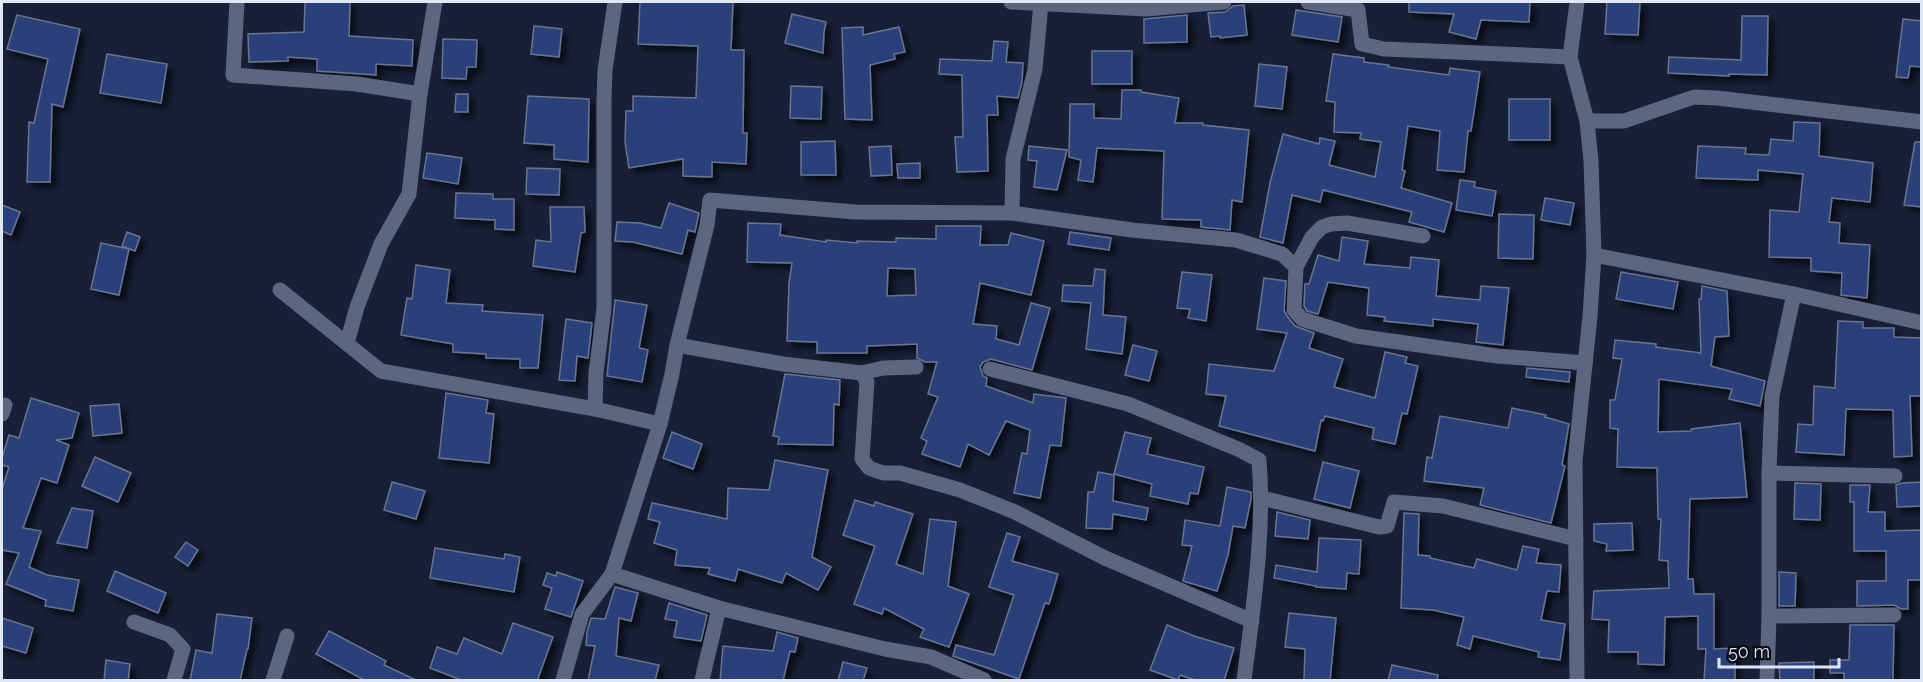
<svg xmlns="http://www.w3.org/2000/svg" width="1923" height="682" viewBox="0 0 1923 682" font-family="Raleway,sans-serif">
	<defs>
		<filter id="shadow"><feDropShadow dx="5.5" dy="5.5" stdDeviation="3" flood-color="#0009"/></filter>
	</defs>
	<rect width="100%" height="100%" fill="#182037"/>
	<g fill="#2c3f7a" stroke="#69748f" stroke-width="1.5" fill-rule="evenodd" filter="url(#shadow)">
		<path d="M305,2H350L349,36L413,40L412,66L376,64V75L317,71V59L288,57V61L249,62L248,34L304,32Z"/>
		<path d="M640,2H733L731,50H744L743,133H747L746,164L712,162V177L683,176V159L629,168L625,142L626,111H633V96L696,98L698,46L638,44Z"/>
		<path d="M1409,2H1530L1529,22L1481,20L1476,39L1449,32L1454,14L1409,12Z"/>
		<path d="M1607,2H1640L1638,35L1605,34Z"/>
		<path d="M1244,5L1247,35L1220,38V36L1211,37L1208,13L1225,12L1233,6Z"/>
		<path d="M1296,10L1342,17L1338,42L1292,35Z"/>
		<path d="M792,14L826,22L824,32L823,53L785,43Z"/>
		<path d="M17,15L80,29L63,107L52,104L50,182H27L29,122L34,123L48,59L7,49Z"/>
		<path d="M1187,15V42L1144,43V19Z"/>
		<path d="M1742,16H1768L1767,75L1729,74V76L1668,73L1669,57L1741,60Z"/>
		<path d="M1903,19L1922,21L1921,67L1910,66L1908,78L1896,77Z"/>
		<path d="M534,26L562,29L559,57L531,54Z"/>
		<path d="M863,27V35L899,27L905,52L894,54L895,59L870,65L872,120L845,119L842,28Z"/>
		<path d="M443,39L477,40L476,67H467L466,79L442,78Z"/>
		<path d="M994,41L1008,42L1006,62L1023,63L1022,82L1018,98L997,96L998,115H987L988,171L957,172L955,137H963L962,75L939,74L940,59L992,61Z"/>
		<rect x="1092" y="51" width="40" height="33"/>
		<path d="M107,54L167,64L161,103L100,93Z"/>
		<path d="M1333,54L1364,58V62L1389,65L1388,67L1449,75L1450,68L1480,72L1471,131H1468L1464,172L1437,170L1440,131L1408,126L1402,170L1405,171L1401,188L1452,203L1444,232L1409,222L1412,212L1323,190L1320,202L1292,195L1283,243L1260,237L1270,183L1283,134L1319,144L1320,138L1335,141L1329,165L1375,177L1381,142L1360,139L1361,133L1334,132L1335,102L1326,101Z"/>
		<path d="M1259,64L1287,67L1282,109L1255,106Z"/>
		<path d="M791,86L822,87L821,119L790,118Z"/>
		<path d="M1122,90H1141V92L1179,98L1175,123H1203V125L1249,130L1242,202L1232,200L1230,230L1201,227V220L1162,219L1164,151L1097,148L1093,182L1078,180L1081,160L1069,157L1070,104H1094V118L1121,119Z"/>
		<path d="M456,94H468V112H455Z"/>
		<path d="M528,96L589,99L588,162L554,159V145L524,143Z"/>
		<rect x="1509" y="99" width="41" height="41"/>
		<path d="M1794,122L1820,123L1819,156L1873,163L1870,202L1832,198L1829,222L1840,223L1839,243L1870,245L1867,298L1841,295L1842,273L1811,271V258L1769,257L1770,210L1799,212L1803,174L1758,170V180L1696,178L1698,146L1746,148L1745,154L1769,155L1771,139L1793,141Z"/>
		<path d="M835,141L836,175H801V142Z"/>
		<path d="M1915,142H1922V207L1904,205Z"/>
		<path d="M891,146L892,175L871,176L869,147Z"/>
		<path d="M1029,146L1067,150L1057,190L1034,187L1037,161L1028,160Z"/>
		<path d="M427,153L462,158L458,184L423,178Z"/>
		<path d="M920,163V178H898L897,164Z"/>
		<path d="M527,168L560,169L559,195L526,194Z"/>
		<path d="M1460,180L1475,182L1474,187L1496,191L1492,216L1456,210Z"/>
		<path d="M456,193L493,194V199H514V230L495,229V220L455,218Z"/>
		<path d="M1545,198L1574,203L1570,225L1541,220Z"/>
		<path d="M669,203L699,213L695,232L688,230L682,254L633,242L615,241L617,222L640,223L661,228Z"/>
		<path d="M2,205L20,212L11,235L2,231Z"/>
		<path d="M550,207H584L585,232L581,233L575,272L533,266L536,240L551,242Z"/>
		<path d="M1499,214L1534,215L1533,259L1498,258Z"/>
		<path d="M748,223L781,224L780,235L826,242V240L857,243V241L896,242V238L936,239V226H981L980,245H1008L1011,233L1044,241L1031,295L980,283L973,324L997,326L996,339L1019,345L1031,303L1050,308L1032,370L991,359L983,362L980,367L983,376L987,378L986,386L1033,403L1034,394L1066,398L1061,446L1050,445L1040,498L1014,493L1022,453L1027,454L1030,430L1006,421L989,455L968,444L960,467L922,454L927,441L921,438L938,397L928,394L937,362H925L917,358V344L867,346V353H817V342L787,341L789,283L792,263L747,262ZM888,268L915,269L916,295L887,296Z"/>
		<path d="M127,232L140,237L135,251L122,246Z"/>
		<path d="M1070,232L1111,238L1109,250L1068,244Z"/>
		<path d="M1342,237L1368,241L1364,264L1410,268L1411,257L1439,260L1436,296L1480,300L1481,286L1509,288L1503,345L1476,342L1478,324L1433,319V326L1384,321L1385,317L1367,315L1369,288L1328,282L1318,314L1307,311L1304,306L1305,284H1309L1318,255L1339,261Z"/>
		<path d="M101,243L129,249L119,295L91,289Z"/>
		<path d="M416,265L450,270L446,303L483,305L482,311L543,315L538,368H520V359L486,358V354L453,352V344L401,335L407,298L412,299Z"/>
		<path d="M1095,269L1105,270L1103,315L1126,317L1122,354L1086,349L1091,303L1062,301L1063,285L1093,286Z"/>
		<path d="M1182,272L1212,275L1206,321L1188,318L1190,309L1177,308Z"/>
		<path d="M1621,272L1678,282L1673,309L1616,299Z"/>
		<path d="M1264,278L1286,281L1284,310L1287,316L1295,326L1314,333L1309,348L1343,359L1334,387L1375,398L1385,352L1407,357L1405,363L1418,366L1407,414L1402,413L1395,444L1372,439L1374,428L1325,416L1323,421L1321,420L1315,451L1219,426L1226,396L1206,394L1209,364L1274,371L1287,333L1257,329Z"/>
		<path d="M1702,286L1727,291L1729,336L1715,337L1711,366L1765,381L1760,406L1729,399L1732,389L1659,379L1658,432L1691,431V429L1740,423L1747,497L1690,499L1688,579H1693L1694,594H1714V649L1735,648V681H1704L1706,649H1698V616L1665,617L1664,665L1638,664V652H1608L1609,620L1592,619L1594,591L1669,588L1668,561L1659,560L1661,519H1658L1657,468L1617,467L1618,429L1610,428V400H1615L1622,359L1613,358L1615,340L1656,344V347L1701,353L1699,299H1701Z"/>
		<path d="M615,300L647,305L639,348L648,350L642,382L607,376Z"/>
		<path d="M566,319L592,323L588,358L577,356L575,381L559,380Z"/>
		<path d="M1838,321L1863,322V328H1894V337L1922,338V396H1910L1912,456L1894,457L1893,410L1846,409L1844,455L1796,452L1798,424L1813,425L1814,386L1835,388Z"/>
		<path d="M1133,345L1157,351L1149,381L1125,375Z"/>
		<path d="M1527,368L1570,372L1569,382L1526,377Z"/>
		<path d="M785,374L840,380L839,405L834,404L833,445L778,444L779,437L773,436Z"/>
		<path d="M446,393L488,400L486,413L494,414L489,463L439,458Z"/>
		<path d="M31,398L79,413L72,438L56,440L69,445L57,483L41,478L23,528L41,531L29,567L47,575L79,580L73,611L45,606L46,600L6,584L19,553L2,550V489L9,467L2,465V458L9,435L19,438Z"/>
		<path d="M119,404L122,433L93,436L90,406Z"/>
		<path d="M1512,408L1546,415L1545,417L1569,424L1562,465L1565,466L1551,523L1480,505L1484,488L1424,481L1427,457L1432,458L1440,416L1508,428Z"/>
		<path d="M672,432L702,444L693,469L663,458Z"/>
		<path d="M1125,432L1151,438L1147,454L1204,467L1198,494L1190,493L1188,504L1150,496L1152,484L1114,474Z"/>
		<path d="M95,457L131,473L118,502L82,486Z"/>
		<path d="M775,460L828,470L812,557L831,567L818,590L786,573L782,583L738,569L735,581L708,574L710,568L675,565L677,550L654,543L660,522L648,519L652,503L727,519L728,488L769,490Z"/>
		<path d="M1323,462L1359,471L1350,508L1314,499Z"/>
		<path d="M1098,472L1114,475L1113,501L1148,508L1146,520L1113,514L1112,529L1086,528L1088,492H1094Z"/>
		<path d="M392,482L425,491L416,519L384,510Z"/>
		<path d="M1922,482V506L1897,507L1896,485L1902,483Z"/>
		<path d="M1795,483L1821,484L1820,520L1794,519Z"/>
		<path d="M1850,485H1870L1868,512H1885V531L1922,530V580H1908V609H1901L1894,605L1857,606V581H1886V551H1854V502H1850Z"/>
		<path d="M1227,487L1251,492V499L1245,528L1233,526L1228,555L1217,591L1183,581L1192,546L1182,545L1185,520L1220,526Z"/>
		<path d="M855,500L874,506L875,502L913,514L896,564L923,574L930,519L956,522L948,586L969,594L949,647L920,637L924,629L884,608L882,614L854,604L875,546L843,535Z"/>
		<path d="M72,508L93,511L87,548L57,543Z"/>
		<path d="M1277,512L1310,520L1308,539L1275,536Z"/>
		<path d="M1404,513L1419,514L1418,555L1430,556V558L1474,568L1477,559L1517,570L1523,546L1539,549L1536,563L1561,565L1559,592L1547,591L1541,620L1565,624L1560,660L1538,657L1539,652L1473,636L1470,649L1457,645L1464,617L1433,610L1401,608Z"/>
		<path d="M1632,523L1633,550L1606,551L1607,544L1594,541V524Z"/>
		<path d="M1007,533L1020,537L1012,561L1058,574L1049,604L1045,603L1019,679L953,656L956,645L994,655L1014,595L989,587Z"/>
		<path d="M1319,538L1361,540L1359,574L1347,573L1346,589L1316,587V586L1274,578L1276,565L1317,572Z"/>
		<path d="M186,542L198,550L188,566L175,557Z"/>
		<path d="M435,548L504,559L505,554L520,557L514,592L430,578Z"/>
		<path d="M115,571L166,593L158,613L107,591Z"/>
		<path d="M557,572L583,581L571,617L545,609L552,588L543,585L547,573L556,576Z"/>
		<path d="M1779,572L1796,573L1795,606H1779Z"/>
		<path d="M615,587L638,593L631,621L619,618L616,656L659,665L655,681H588L595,646L586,645L587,632L591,618L605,619Z"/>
		<path d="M669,603L707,615L701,641L674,637L677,621L665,619Z"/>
		<path d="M1289,613L1336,618L1330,681H1304L1305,649L1285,647Z"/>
		<path d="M217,614L252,618L248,649H247L240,681H190L196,650L212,653Z"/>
		<path d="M2,618L33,628L26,653L2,646Z"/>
		<path d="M513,623L553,637L537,681H464L430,668L437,647L457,654L464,638L502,654Z"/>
		<path d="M1167,625L1194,636L1234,648L1224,681H1198L1180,675L1178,680L1150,670Z"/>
		<path d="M1850,625H1894L1893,681H1844V673H1830V660H1849Z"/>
		<path d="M329,631L386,661L384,665L418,681H366L316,654Z"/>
		<path d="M777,632L798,638L795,652L790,651L783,681H720L723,646L773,651Z"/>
		<path d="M106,660L130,664L128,681H104Z"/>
		<path d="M843,662L867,668L863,681H838Z"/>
		<path d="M1814,662V681H1780L1779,663Z"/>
		<path d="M1392,665L1438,675L1437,681H1388Z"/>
	</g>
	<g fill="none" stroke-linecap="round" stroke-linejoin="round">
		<g stroke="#5c6681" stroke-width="15">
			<path d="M237,2L233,75L357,84L420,94"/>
			<path d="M1011,2L1146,9L1224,2"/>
			<path d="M1308,2L1358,10L1362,44L1384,49L1570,57"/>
			<path d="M1587,121H1624L1694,97L1717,98L1922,122"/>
			<path d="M1012,213L1013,159L1035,69L1041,3"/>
			<path d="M1423,236L1347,223L1331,224L1322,227L1312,237L1296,267L1294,310L1302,319L1356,336L1497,356L1585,363"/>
			<path d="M1594,255L1794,294L1922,323"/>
			<path d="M280,290L381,371L595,409L660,424"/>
			<path d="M347,343L357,307L381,244L409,194L420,94L435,2"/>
			<path d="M677,345L783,364L862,373L883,368L916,367"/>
			<path d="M990,369L1128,404L1238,449L1259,460C1265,533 1253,608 1244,680"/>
			<path d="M862,373L867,382L862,459L869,468L883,473H900L960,490L1015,512L1105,558L1252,621"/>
			<path d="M595,409L596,373L604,308V100L605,70L615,2"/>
			<path d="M2,414L5,405"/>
			<path d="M1769,473L1895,476"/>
			<path d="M1262,498L1379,527L1387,526L1394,502L1443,506L1576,539"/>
			<path d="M612,574L719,608L885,649L931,657L984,680"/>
			<path d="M1769,616L1894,615"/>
			<path d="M134,622L170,635L183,649L174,680"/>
			<path d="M273,680L287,636"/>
			<path d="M563,680L582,614L612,574L660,424L672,374L677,345L707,225L710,200L855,212L1012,213L1132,230L1236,240L1282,254L1296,267"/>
			<path d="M702,680L719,608"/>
			<path d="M1577,680L1575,461L1590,316L1594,255L1591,161L1587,121L1570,57L1577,2"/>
			<path d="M1767,680L1769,616V473L1772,396L1794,294"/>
		</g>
	</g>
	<rect width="1923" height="682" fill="none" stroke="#e1e7f6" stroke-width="6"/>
	<path d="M1719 658v9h120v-9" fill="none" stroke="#e1e7f6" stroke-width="3"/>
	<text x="1728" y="658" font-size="18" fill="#e1e7f6" stroke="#070b14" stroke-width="4.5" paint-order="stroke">50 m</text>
</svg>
